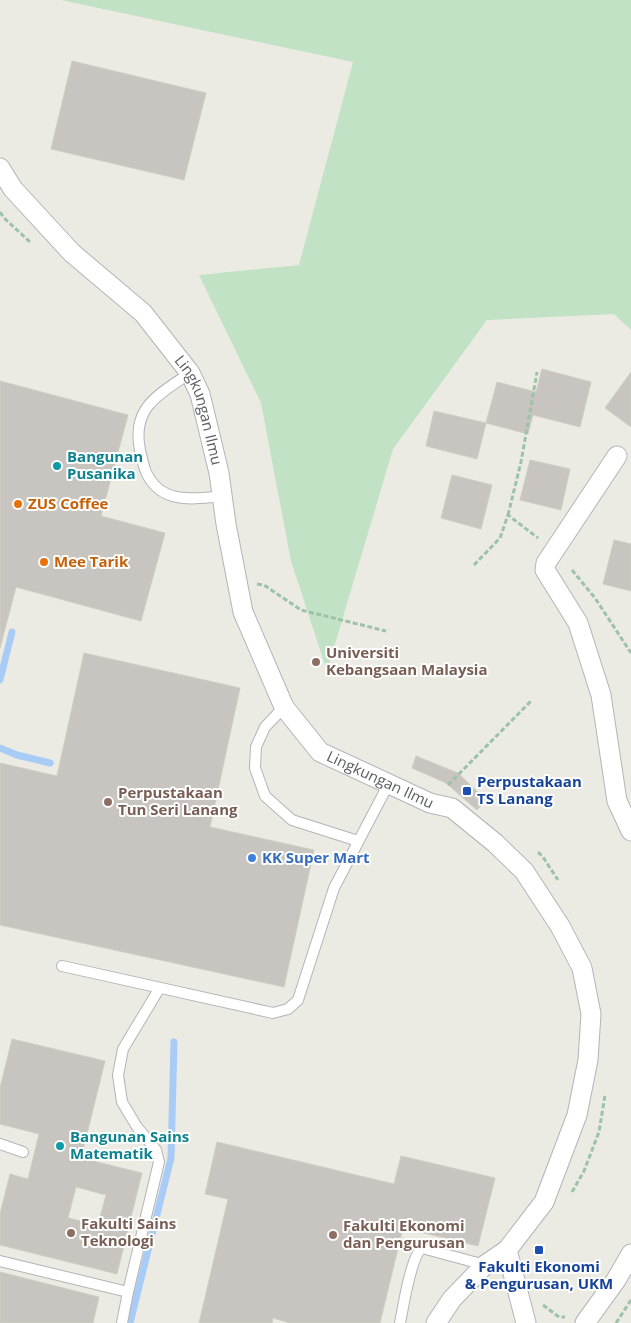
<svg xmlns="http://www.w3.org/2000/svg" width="631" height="1323" viewBox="0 0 631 1323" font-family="'Open Sans',sans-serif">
	<rect width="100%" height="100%" fill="#ecebe3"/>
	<path fill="#c1e2c5" d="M61,0H631V330L614,314L487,320L393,449L327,671L291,561L261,403L199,275L299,265L353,62Z"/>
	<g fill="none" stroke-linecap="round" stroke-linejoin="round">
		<g stroke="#a9ccf6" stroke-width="7">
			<path d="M0,680L12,632"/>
			<path d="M0,748L17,755L50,763"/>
			<path d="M130,1323L171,1158L174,1042"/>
		</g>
	</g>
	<g fill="#c8c5c0" stroke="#d0cdc2" fill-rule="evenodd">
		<path d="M72,61L206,93L184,180L51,149Z"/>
		<path d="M542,369L591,382L580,427L533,415L528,434L486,423L497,382L536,392Z"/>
		<path d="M631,372V427L605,408Z"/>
		<path d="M0,381L128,415L101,516L165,533L141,621L16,587L0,648Z"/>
		<path d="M434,411L486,423L477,459L426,446Z"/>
		<path d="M530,460L570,469L561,510L520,500Z"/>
		<path d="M452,475L492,485L481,529L441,518Z"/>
		<path d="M614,540L631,544V591L603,584Z"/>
		<path d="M84,653L240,688L210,827L314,850L284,987L0,925V763L57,776Z"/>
		<path d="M416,756L458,773L486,800L477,810L446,783L412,768Z"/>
		<path d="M12,1039L105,1061L81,1158L142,1173L117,1274L0,1245V1214L10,1174L28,1179L39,1134L0,1124V1088ZM76,1187L106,1195L98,1225L68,1218Z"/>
		<path d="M217,1142L394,1184L401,1156L495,1178L478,1246L403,1228L380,1323H290L273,1318L272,1323H199L228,1199L205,1194Z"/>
		<path d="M0,1272L99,1297L93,1323H0Z"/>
	</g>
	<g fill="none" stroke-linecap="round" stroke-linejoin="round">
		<defs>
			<g id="lane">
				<path d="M190,373C176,383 158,393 148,406C138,419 137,435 140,450C142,457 143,465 146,472C161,505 193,499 222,496"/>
				<path d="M284,707L265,727L256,747L255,768L265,796L292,820L358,841"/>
				<path d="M62,966L273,1013L288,1009L298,1000L334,888L388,785"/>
				<path d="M0,1144L23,1152"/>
				<path d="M0,1261L128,1292L159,1162L156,1150L137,1127L122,1102L118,1075L123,1049L159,989"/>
				<path d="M122,1323L128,1292"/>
				<path d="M400,1323C403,1308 411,1256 422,1248L485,1265"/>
			</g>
			<g id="street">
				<path id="s1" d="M0,168L13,189L72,253L143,313L190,373L200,394L219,473L226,524L243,612L284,707L320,752L430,803L452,808L495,843L524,871L560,926L582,968L591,1014L588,1060L577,1115L544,1202L507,1250L485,1265L452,1299L436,1323"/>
				<path d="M617,456L546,563L545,570L578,623L601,695L617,801L631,831"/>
				<path d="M507,1250L526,1323"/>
				<path d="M585,1323L616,1280L631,1254"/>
			</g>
		</defs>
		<use href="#lane" stroke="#b3b4b9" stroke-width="12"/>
		<use href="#street" stroke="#b3b4b9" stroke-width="21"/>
		<g stroke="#9cc2aa" stroke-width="3" stroke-dasharray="5 2.5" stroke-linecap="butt">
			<path d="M0,212L4,218L30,242"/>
			<path d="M508,515L521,462L537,372"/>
			<path d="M474,565L500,538L508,515L538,538"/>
			<path d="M572,570L595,598L631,653"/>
			<path d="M257,584L264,585L301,610L386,631"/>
			<path d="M448,785L532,700"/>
			<path d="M538,852L543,857L558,880"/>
			<path d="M572,1192L584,1171L599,1132L605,1095"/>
			<path d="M543,1305L559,1317H565"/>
			<path d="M616,1323L631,1300"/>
		</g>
		<use href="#lane" stroke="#fff" stroke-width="10"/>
		<use href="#street" stroke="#fff" stroke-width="19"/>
	</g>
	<g fill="#0f9aa8" stroke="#fff" stroke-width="2">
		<circle cx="57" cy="466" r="5"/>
		<circle cx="60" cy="1146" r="5"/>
	</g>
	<g fill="#e8710a" stroke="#fff" stroke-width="2">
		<circle cx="18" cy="504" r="5"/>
		<circle cx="44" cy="562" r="5"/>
	</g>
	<g fill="#8d6e63" stroke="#fff" stroke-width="2">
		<circle cx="316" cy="662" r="5"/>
		<circle cx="108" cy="802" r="5"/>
		<circle cx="71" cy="1233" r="5"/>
		<circle cx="333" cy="1235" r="5"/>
	</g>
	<g fill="#1a4fb4" stroke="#fff" stroke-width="2">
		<rect x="462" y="786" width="10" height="10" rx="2.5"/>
		<rect x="534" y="1245" width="10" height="10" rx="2.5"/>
	</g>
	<circle fill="#3f7fe0" stroke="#fff" stroke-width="2" cx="252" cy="858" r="5"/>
	<g text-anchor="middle" stroke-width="4" stroke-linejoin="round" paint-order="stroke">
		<g font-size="15" fill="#5b5d62" stroke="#fff">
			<text dy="5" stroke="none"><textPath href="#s1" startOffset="319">Lingkungan Ilmu</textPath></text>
			<text dy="5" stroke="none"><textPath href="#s1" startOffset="754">Lingkungan Ilmu</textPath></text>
		</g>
		<g font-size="15" font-weight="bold" fill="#0d838f" stroke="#fff" text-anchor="start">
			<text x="67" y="462">Bangunan<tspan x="67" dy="17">Pusanika</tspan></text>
			<text x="70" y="1142">Bangunan Sains<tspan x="70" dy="17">Matematik</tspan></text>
		</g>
		<g font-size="15" font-weight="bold" fill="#c56008" stroke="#fff" text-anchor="start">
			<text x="28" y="509">ZUS Coffee</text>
			<text x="54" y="567">Mee Tarik</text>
		</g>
		<g font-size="15" font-weight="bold" fill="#785e54" stroke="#fff" text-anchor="start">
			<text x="326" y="658">Universiti<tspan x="326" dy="17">Kebangsaan Malaysia</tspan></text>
			<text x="118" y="798">Perpustakaan<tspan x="118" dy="17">Tun Seri Lanang</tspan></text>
			<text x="81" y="1229">Fakulti Sains<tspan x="81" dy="17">Teknologi</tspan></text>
			<text x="343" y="1231">Fakulti Ekonomi<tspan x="343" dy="17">dan Pengurusan</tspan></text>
		</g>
		<g font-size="15" font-weight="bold" fill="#164399" stroke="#fff" text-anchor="start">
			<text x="477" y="787">Perpustakaan<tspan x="477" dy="17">TS Lanang</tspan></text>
			<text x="539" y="1272" text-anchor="middle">Fakulti Ekonomi<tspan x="539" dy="17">&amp; Pengurusan, UKM</tspan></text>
		</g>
		<g font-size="15" font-weight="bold" fill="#366cbe" stroke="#fff" text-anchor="start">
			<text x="262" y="863">KK Super Mart</text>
		</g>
	</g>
</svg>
